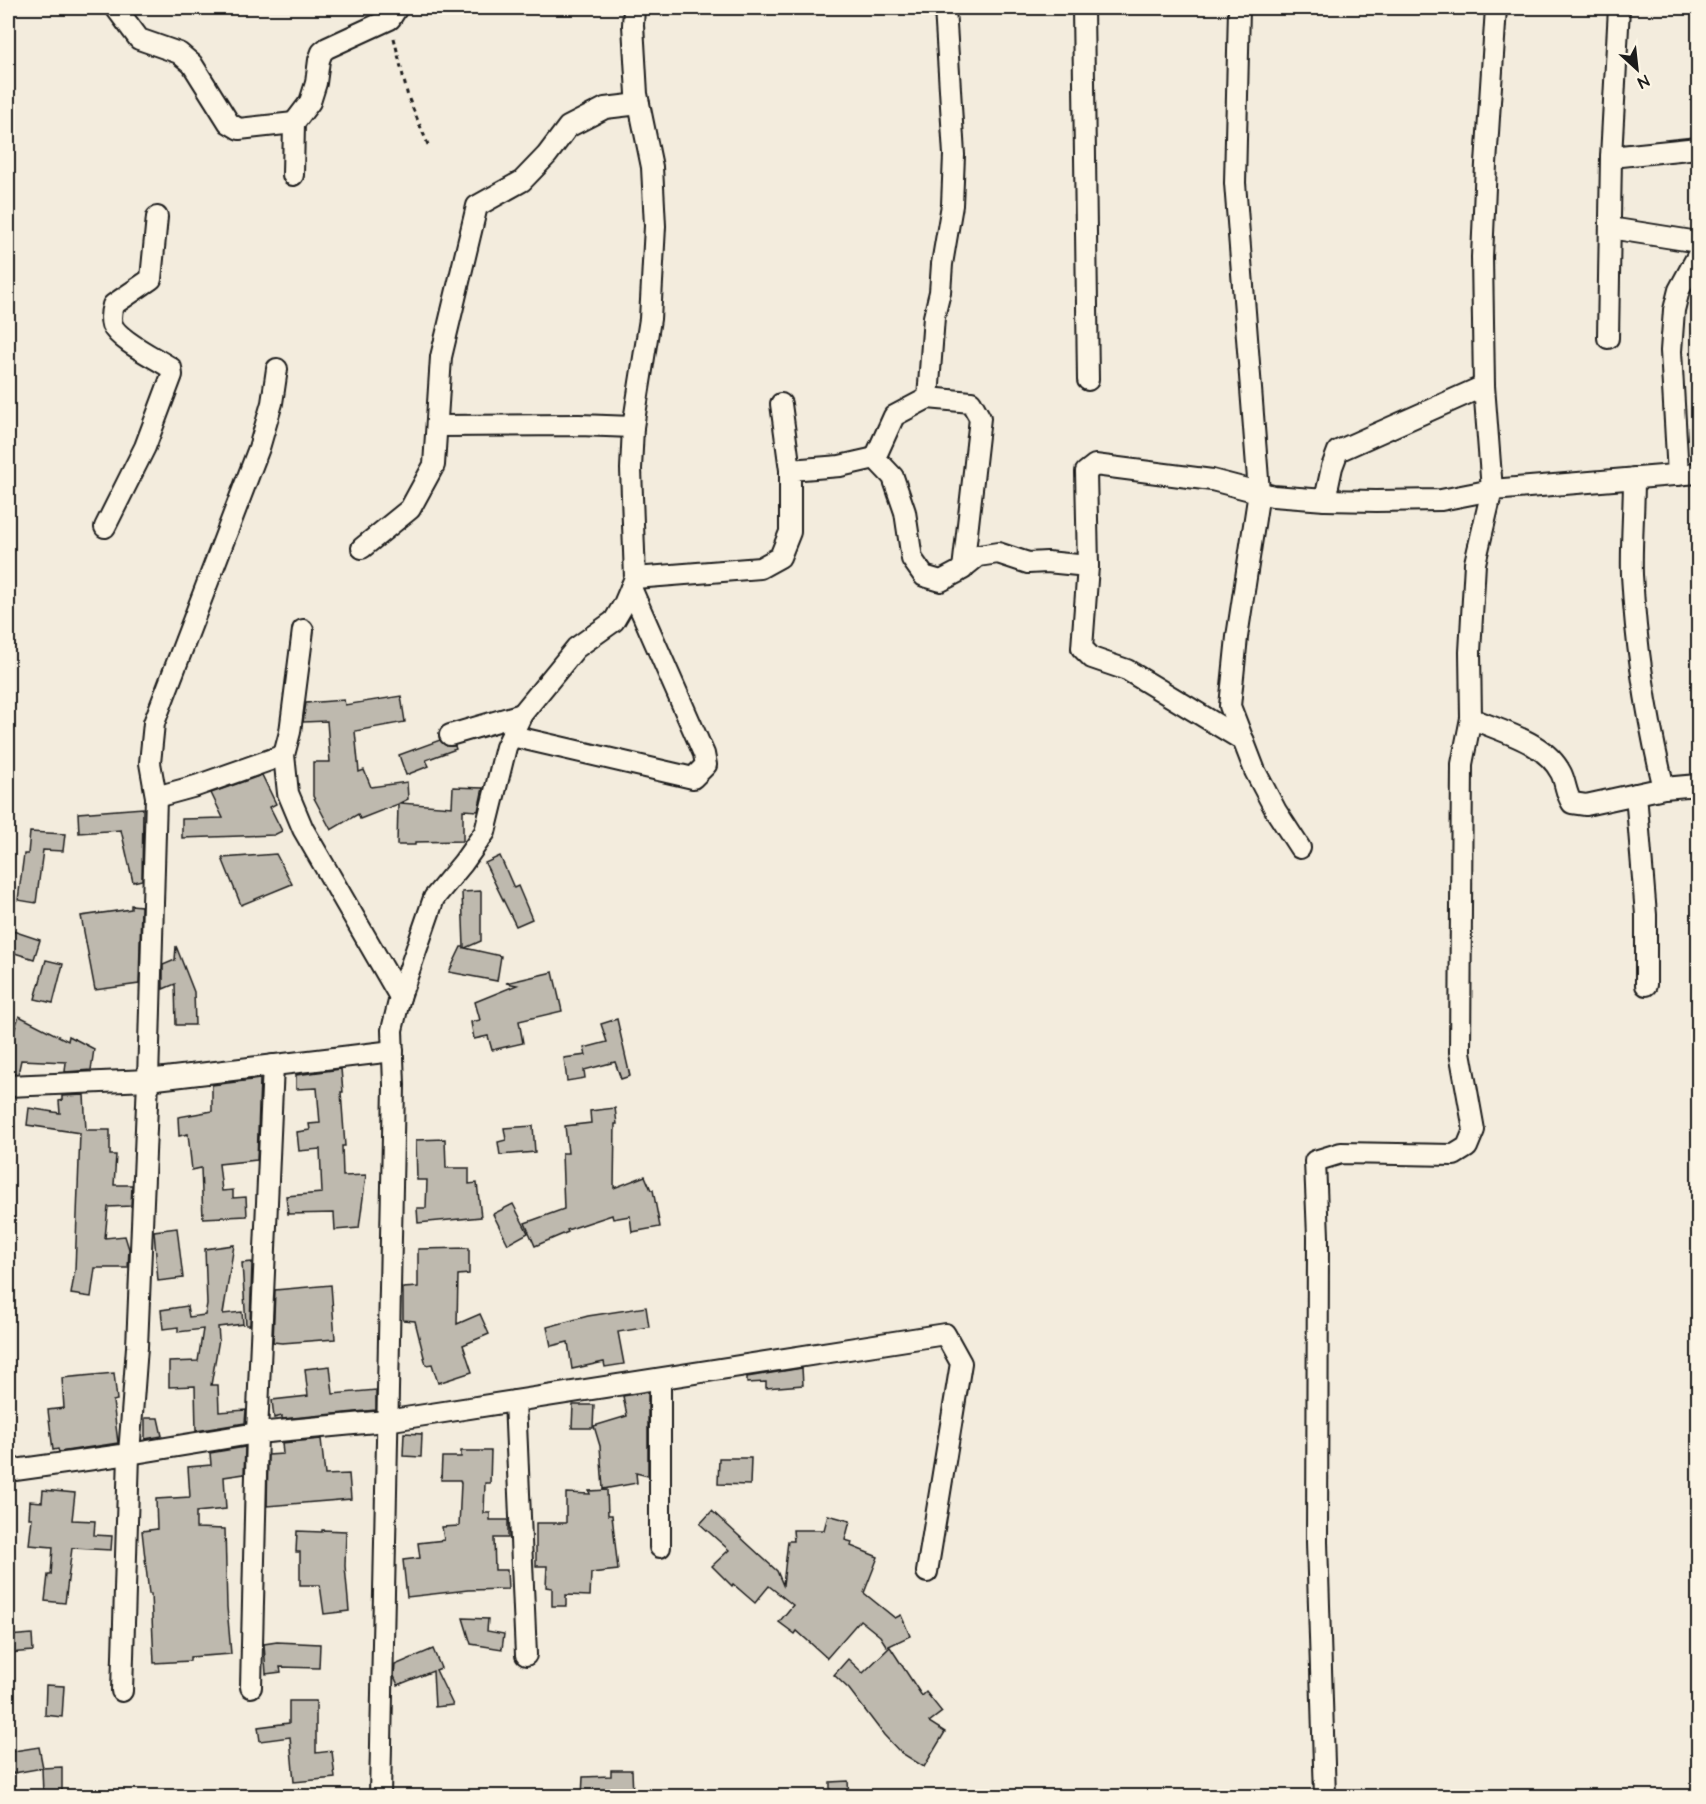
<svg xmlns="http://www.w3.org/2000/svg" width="1706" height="1804" viewBox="0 0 1706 1804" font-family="'Architects Daughter',sans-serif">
	<rect width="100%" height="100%" fill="#f3ecdd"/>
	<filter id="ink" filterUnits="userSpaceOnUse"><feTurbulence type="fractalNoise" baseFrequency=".0167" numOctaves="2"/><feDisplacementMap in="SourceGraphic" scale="12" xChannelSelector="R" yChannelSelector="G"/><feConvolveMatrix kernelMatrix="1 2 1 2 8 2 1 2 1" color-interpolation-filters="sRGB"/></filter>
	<g filter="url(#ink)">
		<g fill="#beb9ae" stroke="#1c1c1c" stroke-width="1.5">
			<path d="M401,696L405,722L355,731L359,772L364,770L371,787L407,782L408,799L400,803L452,807L453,787L483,788L478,811L463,810V841L415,842V845H397L398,804L360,819L358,814L331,830L313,796V762H330L327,721L303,722L306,703L344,700L345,705Z"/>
			<path d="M440,740L447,746H455L456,749L426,760L429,766L406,775L399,755Z"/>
			<path d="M262,775L276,804L270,807L282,831L274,835L182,838V819L223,818L211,793Z"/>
			<path d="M143,808L142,880L133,882L121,830L79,833L78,813Z"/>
			<path d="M30,832L65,834L63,851L43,850L36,903L18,900L24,854H28Z"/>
			<path d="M276,854L292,884L241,905L222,858Z"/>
			<path d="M500,856L514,888L518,886L532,919L516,926L485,863Z"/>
			<path d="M481,891V941L465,948L501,956L497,981L449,972L461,947H464L462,892Z"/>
			<path d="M131,905L141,906L139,984L95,990L81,916L131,909Z"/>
			<path d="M13,931L40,940L34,959L8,951Z"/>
			<path d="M176,946L194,992L195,1025H176L175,984L163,989V965L175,960Z"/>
			<path d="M46,960L63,964L53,1003L35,999Z"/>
			<path d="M553,972L562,1011L519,1021L523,1043L492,1050L488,1036L474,1039L471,1022L480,1020L475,1002L517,985L506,983Z"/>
			<path d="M19,1016L68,1041L69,1036L94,1049L91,1070L65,1072L66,1062L21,1060L18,1074H8V1050Z"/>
			<path d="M617,1019L630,1076L621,1079L615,1062L584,1070L585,1078L567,1081L564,1058L586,1055L584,1048L607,1042L601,1024Z"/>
			<path d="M341,1069L343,1092H341L345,1146H342L343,1176L366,1175L359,1228L335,1230L334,1213L288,1214L286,1196L322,1193L320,1149L299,1151L297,1132L310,1130L309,1124L320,1123L317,1088L296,1089V1075Z"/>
			<path d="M260,1079L257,1160L219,1164L222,1191L233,1190V1198L246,1197L247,1216L203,1218L201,1168L192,1170L188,1134L179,1136L178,1117L212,1111V1085Z"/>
			<path d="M84,1095L86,1130H110V1155H116L114,1185H132L131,1206L108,1207L105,1238L125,1236L129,1249L128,1268H95L91,1297L71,1294L75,1270L80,1133L27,1125L29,1108L60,1113L59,1101L62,1100V1096Z"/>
			<path d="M615,1108L617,1124H615L614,1188L645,1176L651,1190H653L660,1227L632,1232L630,1216L613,1219L612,1215L567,1230L568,1232L535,1246L525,1223L564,1209L562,1153H568L565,1126L591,1123L590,1111Z"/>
			<path d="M533,1126L535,1152L500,1155L498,1142L506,1140L504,1128Z"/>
			<path d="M445,1139L446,1168H469V1184L477,1183L481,1217L418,1223L417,1208H426L427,1180H417L416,1140Z"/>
			<path d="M513,1204L528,1233L508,1244L493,1214Z"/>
			<path d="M177,1228L183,1278L158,1281L154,1231Z"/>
			<path d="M234,1245L223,1314L242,1312L243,1324L218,1327L219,1339L211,1385H218L219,1412L246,1410L245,1423L196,1431L195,1386L169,1387V1362L198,1361L203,1329L178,1332V1327L163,1329L161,1310L187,1306L189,1317L205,1315L207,1304L205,1249Z"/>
			<path d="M469,1248V1274L458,1275L457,1324L480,1314L489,1334L463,1345L472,1372L438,1383L432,1364L426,1365L415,1321L403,1320V1288L418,1287V1249Z"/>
			<path d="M252,1262L250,1325H246L242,1263Z"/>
			<path d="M331,1285L335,1339L282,1343L273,1342L275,1290Z"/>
			<path d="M646,1307L649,1327L618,1332L624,1364L605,1367L604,1362L572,1369L568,1342L551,1346L547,1327L588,1316Z"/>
			<path d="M330,1366L333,1394L376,1390V1410L282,1419V1416L274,1418L272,1400L308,1396L305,1369Z"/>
			<path d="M802,1368L803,1385L766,1388V1382L747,1383V1377Z"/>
			<path d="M114,1373L117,1400L113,1401L118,1443L59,1452L58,1449L53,1450L48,1410L64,1408L62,1378Z"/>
			<path d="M648,1392V1476L636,1473L637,1483L603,1489L600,1446L594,1426L627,1416L623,1396Z"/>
			<path d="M573,1405H594L593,1428H572Z"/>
			<path d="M145,1418H158L162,1436L145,1439Z"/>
			<path d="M404,1433L422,1434L421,1457L403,1456Z"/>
			<path d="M321,1439L325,1475L349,1474L351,1499L267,1506L268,1455L283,1454L282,1443Z"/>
			<path d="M245,1447L244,1474L224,1477L226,1509L196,1512V1528L225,1529L227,1607L231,1654L190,1657V1661L154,1663L151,1594H149L142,1531L157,1529L156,1499L190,1497L188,1467L211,1465L210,1453Z"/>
			<path d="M461,1451H491L490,1483H485L484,1513H490V1520H508V1538H494L495,1570H507L508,1589L468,1590L407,1597L403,1560L420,1558L418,1543L444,1540L442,1527L459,1526L461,1483L460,1480H441L442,1457H461Z"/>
			<path d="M719,1458H751L750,1485L718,1484Z"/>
			<path d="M43,1490L75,1493L72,1520L95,1521L94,1535L112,1536L111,1550L72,1548L65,1603L45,1601L48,1575H51L53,1547L29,1545L32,1518H29L30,1501L42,1502Z"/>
			<path d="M607,1490L608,1515H612L618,1570L591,1573L590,1596L566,1595V1606H552V1588L546,1587L547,1566H536V1523H566V1493L590,1494L589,1491Z"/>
			<path d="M712,1511L777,1571L783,1585L788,1541H794L793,1530H824L828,1515L850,1521L845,1540L852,1542L851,1546L878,1557L864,1593L895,1618L901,1615L910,1636L887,1647L880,1636L860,1620L827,1658L797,1631L795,1634L779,1622L793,1605L769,1586L755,1603L733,1584L732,1586L712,1566L729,1550L700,1524Z"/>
			<path d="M322,1530L346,1531L345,1566L349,1611L324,1614L320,1585H300V1552H296L297,1531L322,1532Z"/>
			<path d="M463,1618L488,1619L487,1631L504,1634L502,1649L471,1644Z"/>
			<path d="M32,1634L33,1651L8,1653V1636Z"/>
			<path d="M277,1642L320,1644L319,1668L280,1667L281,1672L266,1674L264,1644Z"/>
			<path d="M890,1647L922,1696L926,1692L942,1712L929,1722L945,1732L924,1767L900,1752L884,1735L849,1689L834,1675L848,1659L863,1673Z"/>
			<path d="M433,1649L441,1668L436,1670L453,1705L435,1707L433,1671L398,1685L394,1676L395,1665Z"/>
			<path d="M46,1685L64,1686L62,1717L45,1715Z"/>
			<path d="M289,1701H316V1753L332,1751L335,1778L294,1782L290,1737L260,1741L258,1727L289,1723Z"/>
			<path d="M39,1747L43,1768L8,1774V1752Z"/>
			<path d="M62,1767V1793L43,1794L42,1768Z"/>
			<path d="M611,1770H632L633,1797H582L583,1777L611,1776Z"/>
			<path d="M848,1781L849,1797H830V1782Z"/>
		</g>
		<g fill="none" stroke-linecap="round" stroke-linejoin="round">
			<defs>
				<g id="street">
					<path d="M116,8L139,39L179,53L192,64L229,123L239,129L294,123"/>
					<path d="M1083,8L1088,380"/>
					<path d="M1239,8L1235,183L1259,492L1237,637L1230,706L1255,771L1276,811L1300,848"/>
					<path d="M1611,157L1698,148"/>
					<path d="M293,175L294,123L310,102L316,83L319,60L322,52L327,48L390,19L397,8"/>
					<path d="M1610,228L1698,242"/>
					<path d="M1608,338L1611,157L1619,8"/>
					<path d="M928,398L971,402L980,418L963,569"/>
					<path d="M781,404L790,470"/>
					<path d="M438,426L579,425L633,427"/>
					<path d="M875,458L893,477L905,512L912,559L924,576L941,581L958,572L978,556L998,553L1028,563L1047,562L1088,566"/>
					<path d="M1678,475L1671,351L1674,310L1679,290L1698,255"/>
					<path d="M1634,478C1634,510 1631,543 1632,575C1636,646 1647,719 1664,788"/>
					<path d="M1325,500L1332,467L1338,451L1484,386"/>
					<path d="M105,527L145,447L172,375L171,368C156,358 119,341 112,325C110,318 111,312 113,305L151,279L157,217"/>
					<path d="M362,548L410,509L434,465L441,357L477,206L522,181L547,155L568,127L605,108L639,104"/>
					<path d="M635,578L760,568L780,557L790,532V470L840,466L875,458L894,416L928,398L934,317L940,292L942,264L952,205L954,155L945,8"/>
					<path d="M303,630L290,732L284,755L288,793L303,829L400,997"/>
					<path d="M1471,718C1501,732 1545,741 1561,773C1566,783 1565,792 1572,803L1586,805L1664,788L1698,785"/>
					<path d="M450,735L522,714"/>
					<path d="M512,736L693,778L706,765L704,754L631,588"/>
					<path d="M1244,741L1127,670L1092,658L1082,648L1088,566L1086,472L1095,465L1212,480L1273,496L1325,500L1376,501L1441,500L1492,490L1698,473"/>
					<path d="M1636,794L1646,915V985"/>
					<path d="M156,797L196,786L284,755"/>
					<path d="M8,1086L148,1080L393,1051"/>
					<path d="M660,1379V1547"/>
					<path d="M515,1401L526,1655"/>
					<path d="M8,1471L129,1454L257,1433L386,1421L945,1334L961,1363L927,1572"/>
					<path d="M251,1687L257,1433L273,1065"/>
					<path d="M122,1691L129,1454L137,1347L148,1080L156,797L150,763L154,723L259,448L272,403L277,369"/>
					<path d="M380,1796L394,1085L392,1030L400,997L434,898L463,863L485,832L506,747L522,714L576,648L614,621L624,604L635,578L631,469L633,427L650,319L655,226L652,167L637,94L633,25L634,8"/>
					<path d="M1325,1796L1317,1542L1318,1237L1315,1161L1341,1153L1454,1155L1467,1147L1474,1130L1460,1052L1462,764L1471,718L1470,652L1475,563L1492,490L1484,386L1482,257L1486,164L1496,8"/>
				</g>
			</defs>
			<use href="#street" stroke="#1c1c1c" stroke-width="24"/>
			<path stroke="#1c1c1c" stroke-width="3" stroke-dasharray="4.5 4.5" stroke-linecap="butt" d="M394,38L408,97L429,147"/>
			<use href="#street" stroke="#fcf5e5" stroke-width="20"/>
		</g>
	</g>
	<rect width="1706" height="1804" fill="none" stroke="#fcf5e5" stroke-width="30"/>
	<rect x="15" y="15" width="1676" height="1774" fill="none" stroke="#1c1c1c" stroke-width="2" filter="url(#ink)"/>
	<g transform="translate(1637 69) rotate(153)" stroke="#fcf5e5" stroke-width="4.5" paint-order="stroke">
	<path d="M0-4.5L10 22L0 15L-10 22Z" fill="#1c1c1c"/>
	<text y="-9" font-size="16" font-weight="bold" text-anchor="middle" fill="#1c1c1c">N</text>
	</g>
</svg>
